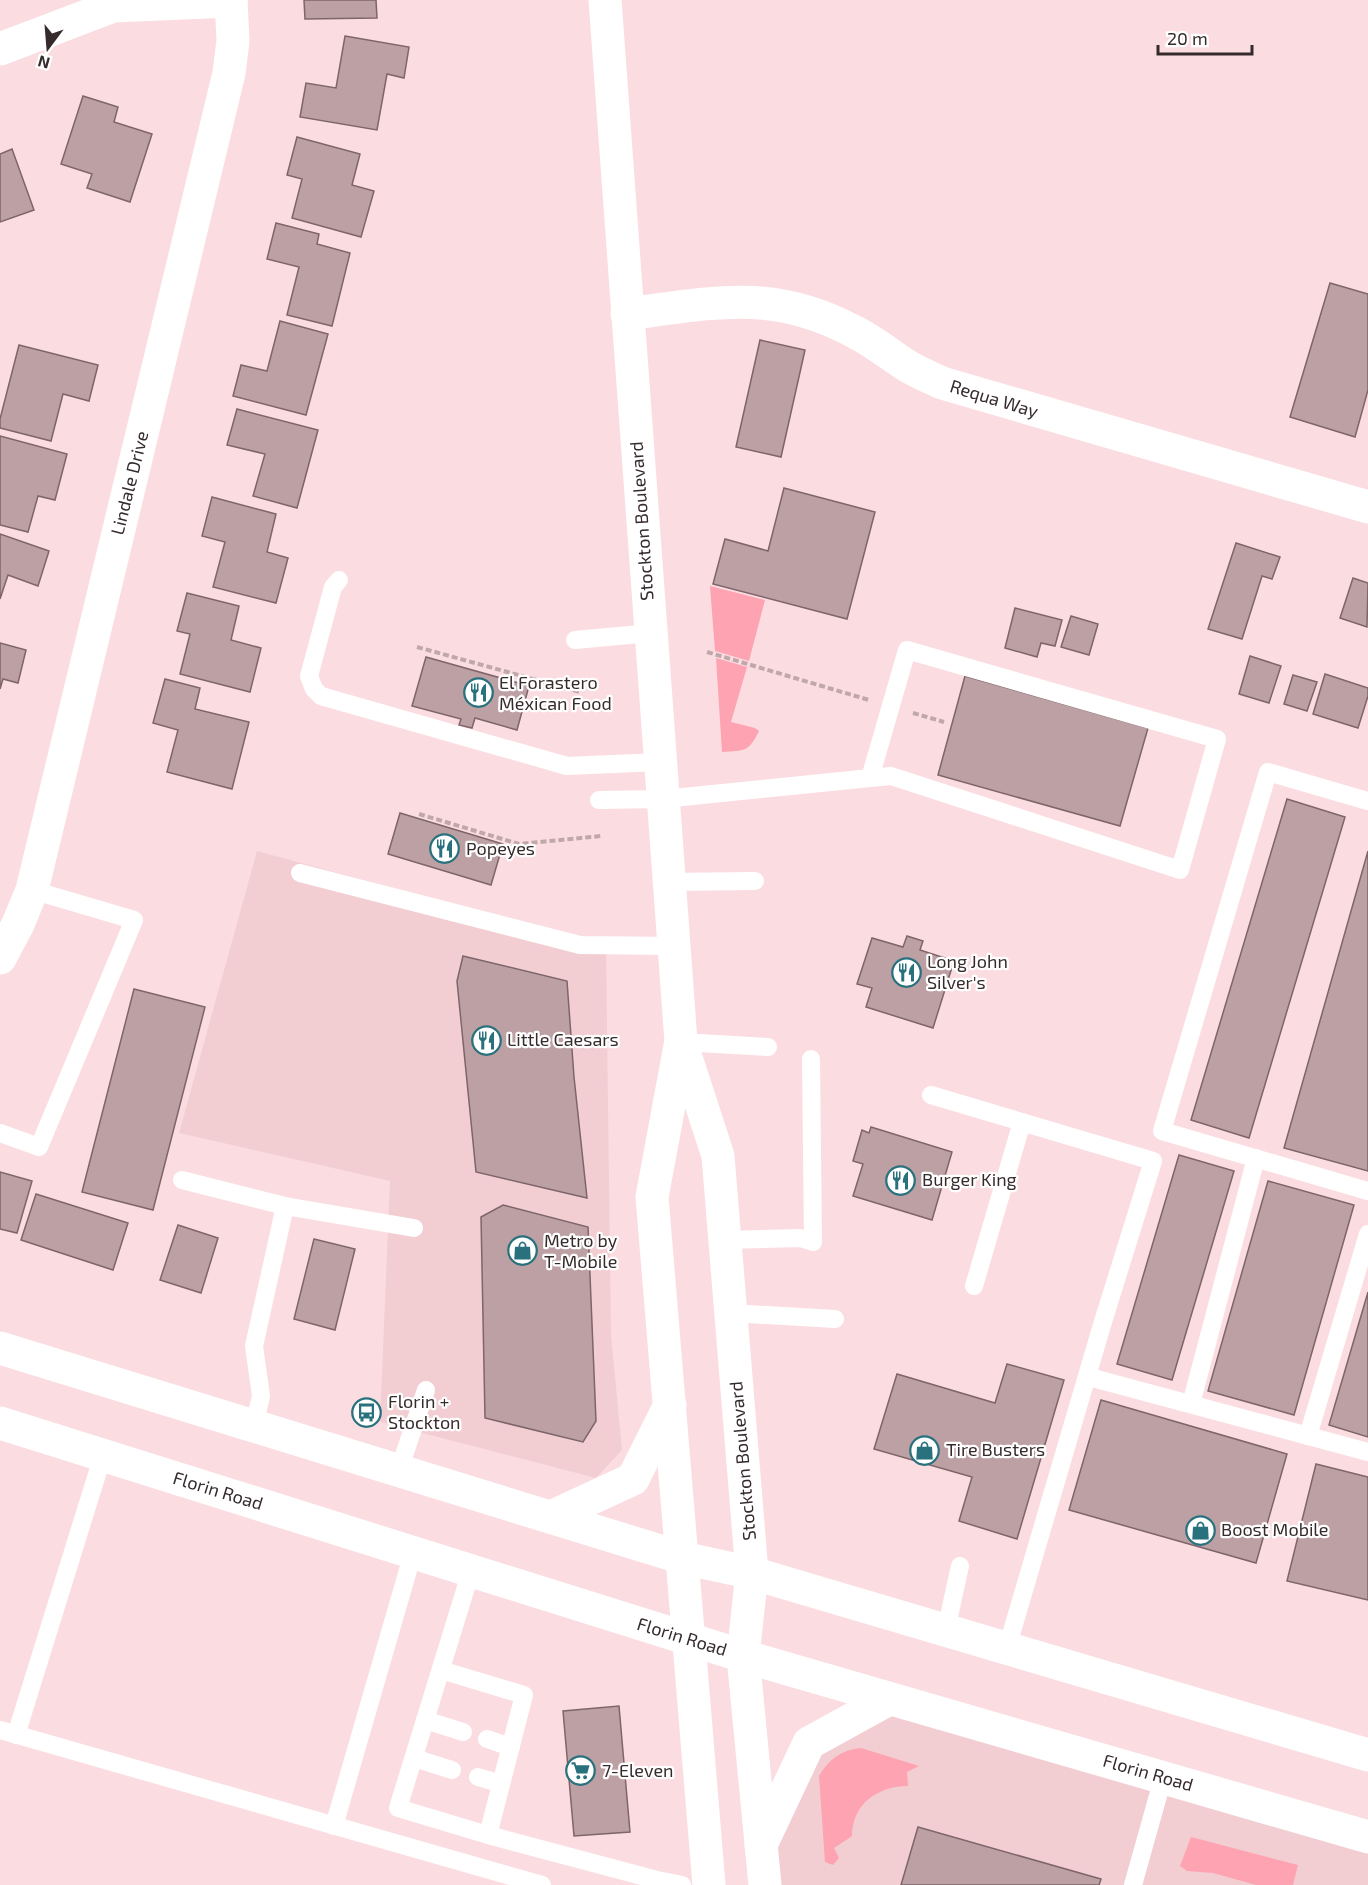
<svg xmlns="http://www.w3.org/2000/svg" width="1368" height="1885" viewBox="0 0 1368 1885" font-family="'Exo 2',sans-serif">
	<rect width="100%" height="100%" fill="#fbdde1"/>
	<g fill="#f2ced3">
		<path d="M257,851L606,946L611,1334L622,1450L596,1478L380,1422L390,1181L179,1133Z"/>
		<path d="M889,1699L1368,1839V1885H765L809,1743Z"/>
	</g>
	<g fill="#fda3b2">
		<path d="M710,586L765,600L749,661L715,651Z"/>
		<path d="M716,658L747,667L731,722L755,728L759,731C748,753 745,750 722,752Z"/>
		<path d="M861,1748L919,1766L907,1772L908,1786C878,1786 852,1804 852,1836L834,1848L839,1858L833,1865L825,1862L819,1776C829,1759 841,1750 861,1748Z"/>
		<path d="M1191,1837L1298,1865L1293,1885H1256L1213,1873L1187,1871L1180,1866Z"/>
	</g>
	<g fill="#bca0a4" stroke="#7e6569" stroke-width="1.5">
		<path d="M304,0H376L377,18L305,19Z"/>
		<path d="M345,36L409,47L404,78L387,74L377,130L300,117L306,83L336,88Z"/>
		<path d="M83,96L118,107L114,122L152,134L130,202L87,188L92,174L61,164Z"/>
		<path d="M297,137L360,154L352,185L374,191L361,237L292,218L302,179L287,175Z"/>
		<path d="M12,149L34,210L0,222V154Z"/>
		<path d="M276,223L319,234L317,244L350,253L332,326L287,315L299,267L267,259Z"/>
		<path d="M1330,283L1368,294V390L1355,437L1290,417Z"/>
		<path d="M280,321L328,334L306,415L233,396L241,365L267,371Z"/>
		<path d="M760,340L805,350L781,457L736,447Z"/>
		<path d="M19,345L98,365L89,401L63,394L51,441L0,428V419Z"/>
		<path d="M237,409L318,430L297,508L253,496L265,454L227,445Z"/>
		<path d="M0,436L67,454L55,500L38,496L28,532L0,525Z"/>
		<path d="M784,488L875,512L847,619L713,584L725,539L768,551Z"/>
		<path d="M212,497L276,514L267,552L288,558L276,603L213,587L225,542L202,536Z"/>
		<path d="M0,534L49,551L38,586L8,575L0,599Z"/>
		<path d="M1236,543L1280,557L1272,579L1262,576L1242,639L1208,629Z"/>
		<path d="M1353,578L1368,583L1367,627L1340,618Z"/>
		<path d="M187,593L239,606L231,640L261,648L250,692L180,674L190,634L177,631Z"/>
		<path d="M1015,608L1062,620L1055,646L1041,643L1037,657L1005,648Z"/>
		<path d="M1071,616L1098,624L1089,655L1061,647Z"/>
		<path d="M0,643L26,650L18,683L3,679L0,689Z"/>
		<path d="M1250,656L1281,666L1269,703L1239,694Z"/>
		<path d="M426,657L529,686L517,730L475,718L472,728L459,725L461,719L412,706Z"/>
		<path d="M1325,674L1368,688V696L1358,728L1313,714Z"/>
		<path d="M1293,675L1317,682L1307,711L1284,704Z"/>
		<path d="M965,676L1148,728L1120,826L938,775Z"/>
		<path d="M165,679L200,688L195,709L249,722L232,789L167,772L178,730L153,723Z"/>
		<path d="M1287,799L1345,817L1249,1138L1191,1120Z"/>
		<path d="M400,813L503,844L491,885L388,854Z"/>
		<path d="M1368,851V1171L1284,1148Z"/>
		<path d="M907,936L923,941L920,950L954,961L933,1028L866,1007L872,988L857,984L872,938L903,947Z"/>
		<path d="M463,956L567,981L574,1077L587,1198L476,1172L457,981Z"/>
		<path d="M134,989L205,1007L153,1210L82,1192Z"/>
		<path d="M871,1127L952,1152L932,1220L853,1196L863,1164L853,1161L862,1130L869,1133Z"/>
		<path d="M1179,1155L1234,1171L1172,1380L1117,1364Z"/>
		<path d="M0,1172L32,1181L17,1233L0,1229Z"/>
		<path d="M1268,1181L1354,1205L1294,1415L1208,1391Z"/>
		<path d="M36,1194L128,1223L113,1270L21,1240Z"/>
		<path d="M503,1205L588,1227L596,1421L583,1442L485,1418L481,1217Z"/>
		<path d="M178,1225L218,1238L201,1293L160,1280Z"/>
		<path d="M314,1239L355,1249L335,1330L294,1319Z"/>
		<path d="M1368,1292V1437L1329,1425Z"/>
		<path d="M1007,1364L1064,1380L1017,1539L959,1521L972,1477L874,1449L897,1374L995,1403Z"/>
		<path d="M1101,1400L1287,1454L1256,1563L1069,1510Z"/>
		<path d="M1316,1464L1368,1477V1600L1287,1581Z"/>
		<path d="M619,1706L630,1832L574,1836L563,1711Z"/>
		<path d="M918,1827L1101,1879L1099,1885H901Z"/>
	</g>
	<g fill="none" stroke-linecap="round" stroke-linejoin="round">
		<g stroke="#c0a7aa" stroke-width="4" stroke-dasharray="6 3" stroke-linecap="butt">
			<path d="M417,647L580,692"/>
			<path d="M707,652L869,700"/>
			<path d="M913,713L944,722"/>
			<path d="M419,814L519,844L601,836"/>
		</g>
		<g stroke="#fff" stroke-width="18">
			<path d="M339,580L333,587L309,676L314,689L321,696L567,766L660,762"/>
			<path d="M575,640L651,633"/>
			<path d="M599,800L663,799L870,778L891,776L1180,870L1217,739L907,650L870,778"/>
			<path d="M1368,801L1268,772L1162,1131L1368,1191"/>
			<path d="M300,873L580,945L674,946"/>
			<path d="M669,882L755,881"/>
			<path d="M681,1042L768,1047"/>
			<path d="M931,1095L1153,1161L1102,1325L1007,1648"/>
			<path d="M0,1133L39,1147L134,920L32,890"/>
			<path d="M182,1180L285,1206"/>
			<path d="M725,1240L800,1238L813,1242L811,1059"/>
			<path d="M974,1286L1022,1122"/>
			<path d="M731,1313L835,1319"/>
			<path d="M1089,1377L1368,1452"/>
			<path d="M1191,1404L1256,1158"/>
			<path d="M254,1426L261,1396L254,1346L285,1206L414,1228"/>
			<path d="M1308,1436L1368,1234"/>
			<path d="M399,1470L426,1390"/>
			<path d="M471,1571L398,1808L488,1835L657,1880L682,1885"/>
			<path d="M946,1630L960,1566"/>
			<path d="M441,1670L524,1695L488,1835"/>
			<path d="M425,1720L463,1732"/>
			<path d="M0,1730L542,1885"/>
			<path d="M16,1735L103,1455"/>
			<path d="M487,1739L511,1747"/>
			<path d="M414,1758L452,1770"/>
			<path d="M478,1777L501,1784"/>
			<path d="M334,1826L413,1553"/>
			<path d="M1133,1885L1163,1778"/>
		</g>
		<g stroke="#fff" stroke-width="33">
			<path d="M0,49L113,6L231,1"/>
			<path d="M627,314C712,303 771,288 851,330C872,340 890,355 909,367C920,373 931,378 942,383L1368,507"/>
		</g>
		<path stroke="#fff" stroke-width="33" d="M0,958L18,924L32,890L229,73L233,41L231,0"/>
		<g stroke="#fff" stroke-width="33">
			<path d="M605,0L681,1042L718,1156L752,1573L743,1656L765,1885"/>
			<path d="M680,1046L652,1197L709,1885"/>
		</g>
		<g stroke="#fff" stroke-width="33">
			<path d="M0,1348L683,1558L752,1573L1368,1755"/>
			<path d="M0,1423L743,1656L1368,1837"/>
			<path d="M551,1517L633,1479L670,1405"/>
			<path d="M761,1845L809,1743L889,1699"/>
		</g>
	</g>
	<defs>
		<symbol id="restaurant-ring" viewBox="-11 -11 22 22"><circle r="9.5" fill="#fff" stroke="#2a717e" stroke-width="1.5"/><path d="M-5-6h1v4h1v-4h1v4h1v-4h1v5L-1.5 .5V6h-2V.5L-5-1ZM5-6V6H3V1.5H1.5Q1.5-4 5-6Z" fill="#2a717e"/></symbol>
		<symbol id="shop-ring" viewBox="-11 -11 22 22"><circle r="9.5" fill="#fff" stroke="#2a717e" stroke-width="1.5"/><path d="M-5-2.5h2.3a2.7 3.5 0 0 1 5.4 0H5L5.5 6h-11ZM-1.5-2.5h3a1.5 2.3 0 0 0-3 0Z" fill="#2a717e"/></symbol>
		<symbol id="bus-ring" viewBox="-11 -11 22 22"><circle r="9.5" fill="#fff" stroke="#2a717e" stroke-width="1.5"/><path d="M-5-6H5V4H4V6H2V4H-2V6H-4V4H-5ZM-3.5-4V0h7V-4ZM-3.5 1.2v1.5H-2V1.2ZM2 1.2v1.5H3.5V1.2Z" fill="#2a717e"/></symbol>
		<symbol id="supermarket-ring" viewBox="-11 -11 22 22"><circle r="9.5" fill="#fff" stroke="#2a717e" stroke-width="1.5"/><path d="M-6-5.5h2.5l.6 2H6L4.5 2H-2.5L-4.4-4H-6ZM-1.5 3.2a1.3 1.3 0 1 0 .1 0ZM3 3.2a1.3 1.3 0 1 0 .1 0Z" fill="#2a717e"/></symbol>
	</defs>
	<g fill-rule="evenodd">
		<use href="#restaurant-ring" x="462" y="676" width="33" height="33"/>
		<use href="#restaurant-ring" x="428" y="832" width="33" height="33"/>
		<use href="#restaurant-ring" x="890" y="956" width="33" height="33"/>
		<use href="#restaurant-ring" x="470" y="1024" width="33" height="33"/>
		<use href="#restaurant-ring" x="884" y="1164" width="33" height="33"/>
		<use href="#shop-ring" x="506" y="1234" width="33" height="33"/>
		<use href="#bus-ring" x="350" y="1396" width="33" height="33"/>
		<use href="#shop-ring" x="908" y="1434" width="33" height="33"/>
		<use href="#shop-ring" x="1184" y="1514" width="33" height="33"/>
		<use href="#supermarket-ring" x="564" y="1754" width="33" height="33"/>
	</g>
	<g text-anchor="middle" stroke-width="4.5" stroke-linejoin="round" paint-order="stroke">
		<g font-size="18" fill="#362b2c" stroke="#fff">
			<text transform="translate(994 399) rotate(17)" y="6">Requa Way</text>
			<text transform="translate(130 483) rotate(-76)" y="6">Lindale Drive</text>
			<text transform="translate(642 521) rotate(-94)" y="6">Stockton Boulevard</text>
			<text transform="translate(743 1461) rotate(-95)" y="6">Stockton Boulevard</text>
			<text transform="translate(218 1491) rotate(17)" y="6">Florin Road</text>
			<text transform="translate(682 1637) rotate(17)" y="6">Florin Road</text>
			<text transform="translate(1148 1773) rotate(16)" y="6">Florin Road</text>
		</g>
		<g font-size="18" fill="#362b2c" stroke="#fff" text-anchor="start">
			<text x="499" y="689">El Forastero<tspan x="499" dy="21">Méxican Food</tspan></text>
			<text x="466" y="855">Popeyes</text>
			<text x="927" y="968">Long John<tspan x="927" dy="21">Silver's</tspan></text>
			<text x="507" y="1046">Little Caesars</text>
			<text x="922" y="1186">Burger King</text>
			<text x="544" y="1247">Metro by<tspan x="544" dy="21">T-Mobile</tspan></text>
			<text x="388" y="1408">Florin +<tspan x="388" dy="21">Stockton</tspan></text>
			<text x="946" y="1456">Tire Busters</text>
			<text x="1221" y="1536">Boost Mobile</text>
			<text x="602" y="1777">7-Eleven</text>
		</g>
	</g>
	<g transform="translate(48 48) rotate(196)" stroke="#ffffff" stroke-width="4.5" paint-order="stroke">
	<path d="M0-4.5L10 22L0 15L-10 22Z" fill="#362b2c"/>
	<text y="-9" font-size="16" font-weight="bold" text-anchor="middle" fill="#362b2c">N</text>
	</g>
	<path d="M1158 45v9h94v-9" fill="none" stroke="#362b2c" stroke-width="3"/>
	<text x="1167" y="45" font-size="18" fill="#362b2c" stroke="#ffffff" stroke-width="4.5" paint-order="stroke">20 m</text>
</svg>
